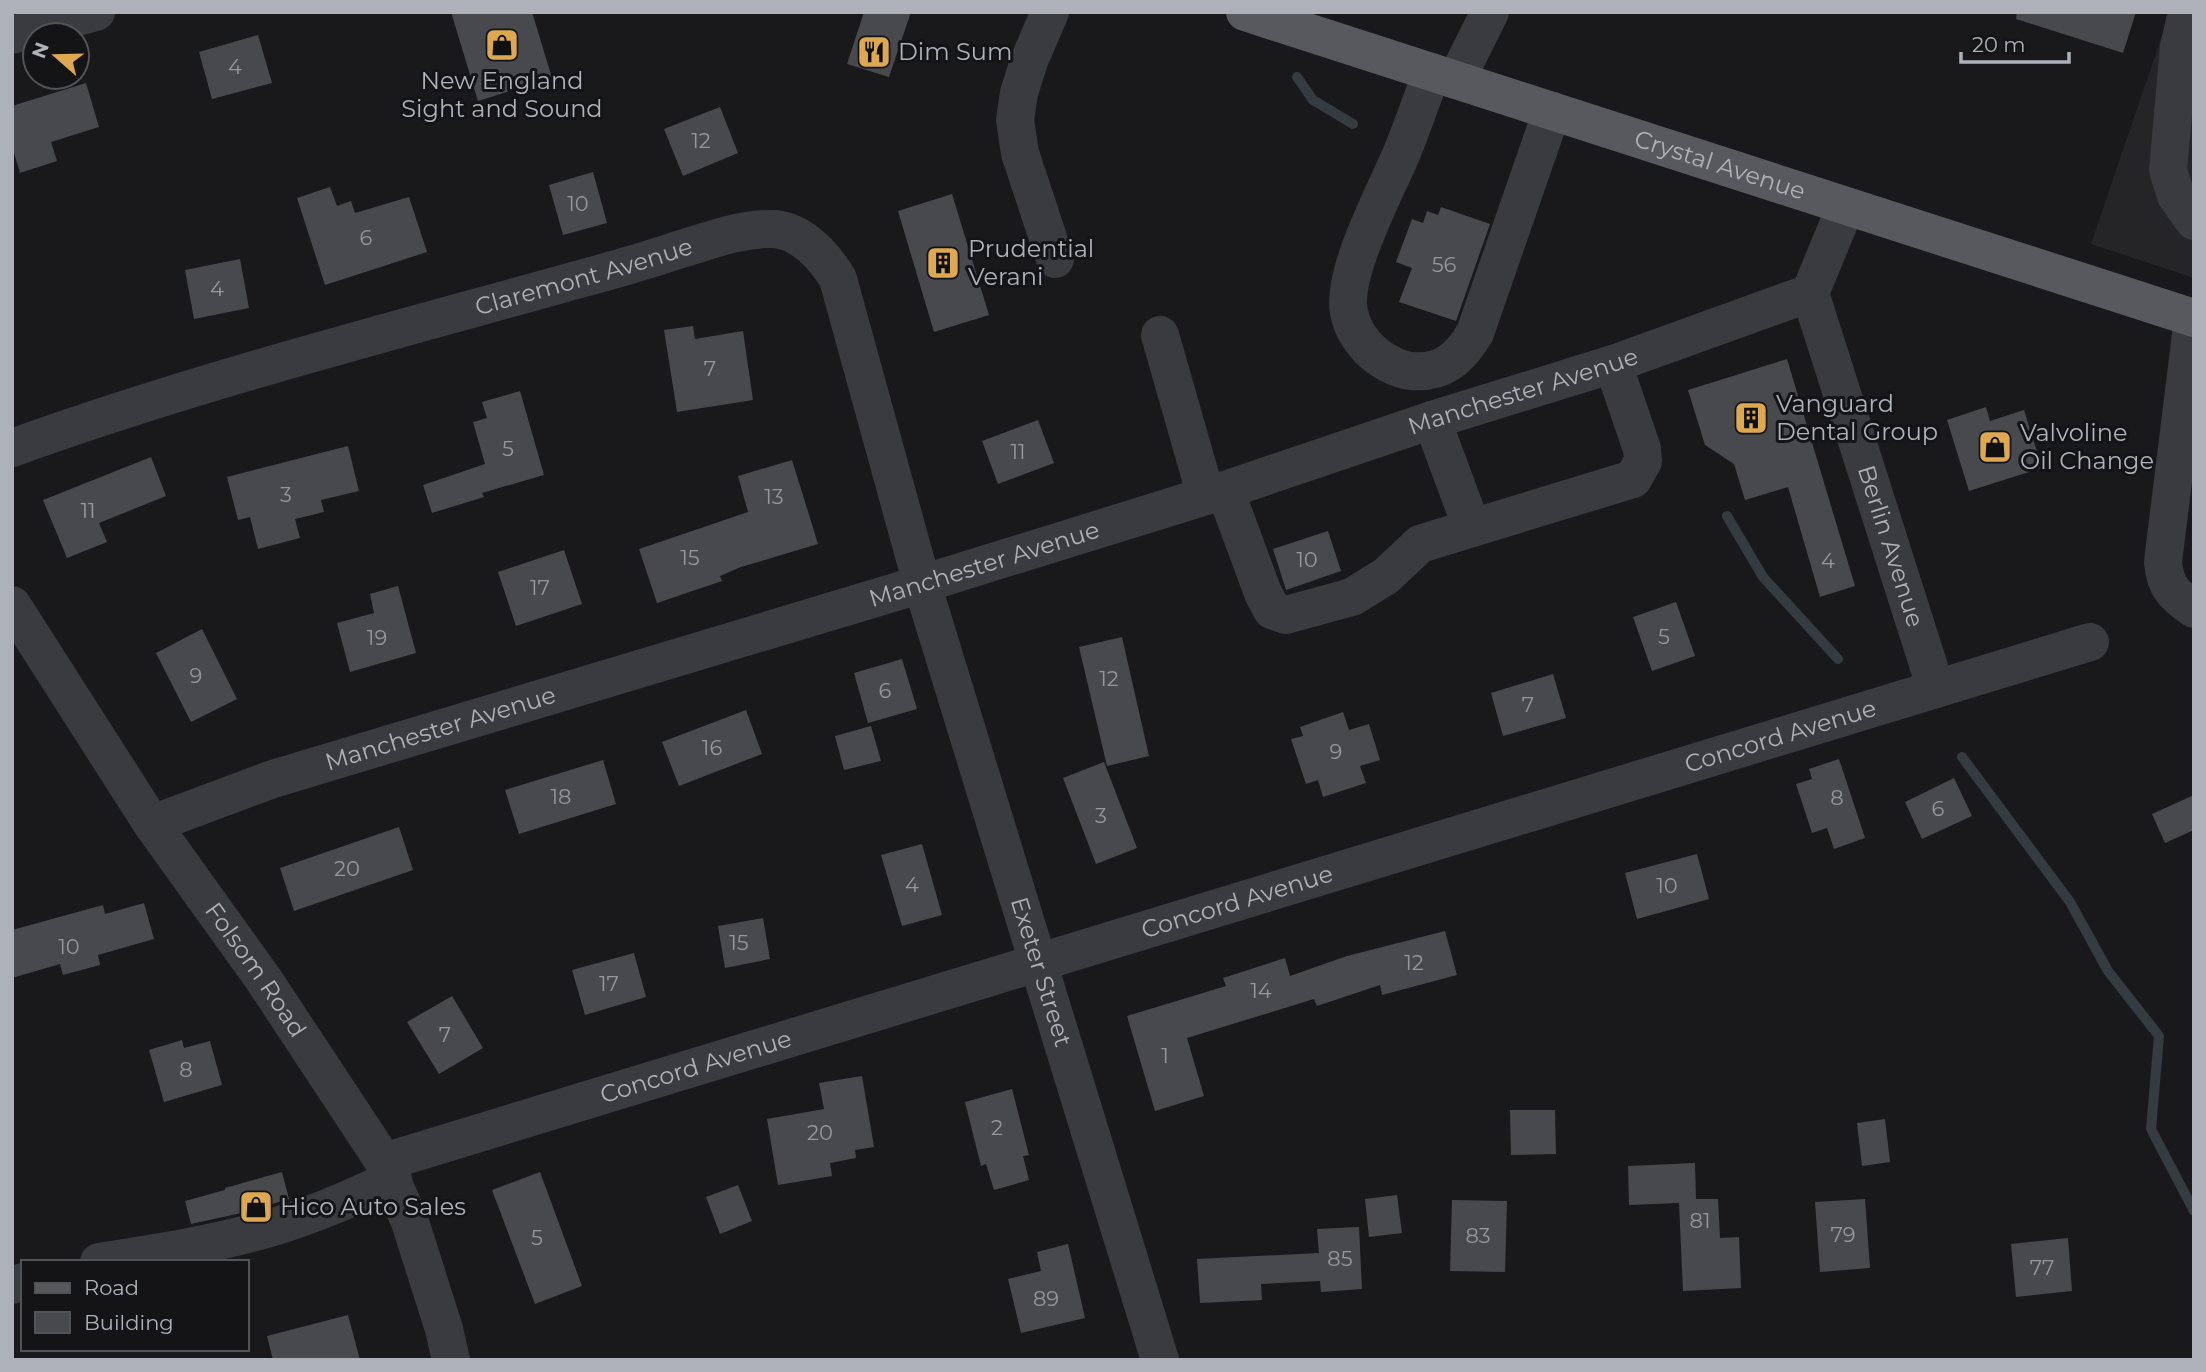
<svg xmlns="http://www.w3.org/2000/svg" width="2206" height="1372" viewBox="0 0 2206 1372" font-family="Montserrat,sans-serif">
	<rect width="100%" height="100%" fill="#19191b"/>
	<path fill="#252528" d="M2170,12H2194V278L2091,244Z"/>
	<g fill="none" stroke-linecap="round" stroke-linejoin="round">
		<g stroke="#343c42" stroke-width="10">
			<path d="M1297,77L1313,100L1353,124"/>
			<path d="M1727,516L1763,577L1838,659"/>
			<path d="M1962,757L2070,902L2108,971L2159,1036L2151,1129L2194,1211"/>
		</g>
	</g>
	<g fill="#48494d">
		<path d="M451,12H532L552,78L478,101Z"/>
		<path d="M864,12H911L889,77L847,64Z"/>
		<path d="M2017,12H2136L2123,53L2016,19Z"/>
		<path d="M258,35L272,83L212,99L199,52Z"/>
		<path d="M86,83L99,127L51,142L57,161L20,173L12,146V106Z"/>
		<path d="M720,107L738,153L683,176L664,129Z"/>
		<path d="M593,172L607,223L563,235L549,185Z"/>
		<path d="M330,187L337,206L351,201L355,213L409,197L427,252L325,285L297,198Z"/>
		<path d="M952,194L989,315L934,332L898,211Z"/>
		<path d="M1441,207L1490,224L1456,321L1399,302L1412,268L1396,262L1412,219L1423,223L1427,211L1438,215Z"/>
		<path d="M240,259L249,308L194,319L185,270Z"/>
		<path d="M693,326L695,339L743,331L753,400L677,412L664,330Z"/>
		<path d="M1787,359L1855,586L1820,597L1788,487L1745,500L1734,464L1705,445L1688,390Z"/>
		<path d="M520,391L544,475L482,493L484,497L432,513L423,485L485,464L473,422L487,418L482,402Z"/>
		<path d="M1986,407L1990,421L2024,410L2042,468L1969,491L1947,420Z"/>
		<path d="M1038,420L1054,463L998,484L982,441Z"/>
		<path d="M348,446L359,491L321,500L324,512L295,519L300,538L258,549L250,517L238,520L227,477Z"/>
		<path d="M151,457L166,496L99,523L107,542L67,558L43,500Z"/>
		<path d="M792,460L818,544L741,567L720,576L722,581L657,603L639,549L748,512L738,476Z"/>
		<path d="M1328,531L1341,571L1286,590L1273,549Z"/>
		<path d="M564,550L582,604L516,626L498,572Z"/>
		<path d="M398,586L416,653L350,672L337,623L374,613L370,594Z"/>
		<path d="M1676,602L1695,656L1652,671L1633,617Z"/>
		<path d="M202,629L237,699L191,722L156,653Z"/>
		<path d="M1122,637L1149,756L1107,766L1079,647Z"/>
		<path d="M902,659L917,709L868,723L854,673Z"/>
		<path d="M1553,674L1566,718L1503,736L1491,693Z"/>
		<path d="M746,710L762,754L679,786L662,742Z"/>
		<path d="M1343,712L1349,730L1369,724L1380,760L1360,766L1366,783L1323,797L1318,780L1306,784L1291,739L1303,736L1300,727Z"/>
		<path d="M871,726L881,761L844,770L835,736Z"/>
		<path d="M1839,759L1865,838L1834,849L1827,828L1812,833L1796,784L1812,779L1809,769Z"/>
		<path d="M603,760L616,804L519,834L505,790Z"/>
		<path d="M1104,762L1137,848L1096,864L1063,778Z"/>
		<path d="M1954,778L1972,816L1922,839L1905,802Z"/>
		<path d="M2194,795V830L2165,843L2152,814Z"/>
		<path d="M399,827L413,870L294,911L280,868Z"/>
		<path d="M922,844L942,915L902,926L881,855Z"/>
		<path d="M1697,854L1709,899L1637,919L1625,873Z"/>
		<path d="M144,903L154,939L98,955L100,965L63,975L60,964L12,978V930L103,905L105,914Z"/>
		<path d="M763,918L770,959L725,968L718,926Z"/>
		<path d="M1445,931L1457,975L1382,995L1380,985L1317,1006L1314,999L1187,1038L1204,1096L1155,1111L1127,1016L1226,986L1223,978L1285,958L1290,976L1347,956Z"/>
		<path d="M634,953L646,997L585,1015L572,970Z"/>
		<path d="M452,996L483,1048L439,1074L407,1022Z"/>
		<path d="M182,1040L184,1048L210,1041L222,1085L164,1102L149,1050Z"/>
		<path d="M862,1076L874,1147L855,1150L856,1158L830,1163L832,1176L778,1185L767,1119L824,1109L819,1083Z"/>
		<path d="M1012,1089L1029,1155L1023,1156L1029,1180L994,1190L986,1164L981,1166L965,1102Z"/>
		<path d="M1510,1110H1555L1556,1154L1511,1155Z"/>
		<path d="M1885,1119L1890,1162L1862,1166L1857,1123Z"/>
		<path d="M1695,1163L1696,1199H1718L1720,1238L1739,1237L1741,1288L1683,1291L1679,1203L1629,1205L1628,1166Z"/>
		<path d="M282,1172L289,1199L246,1212L191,1224L185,1201L225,1190V1188Z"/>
		<path d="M540,1172L582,1286L535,1304L492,1190Z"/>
		<path d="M738,1185L752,1221L720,1234L706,1197Z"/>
		<path d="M1397,1195L1402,1233L1369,1237L1365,1199Z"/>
		<path d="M1865,1199L1870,1268L1820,1272L1815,1202Z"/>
		<path d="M1452,1200L1507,1201L1505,1272L1450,1271Z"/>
		<path d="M1359,1227L1362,1289L1321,1292L1320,1281L1261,1284L1262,1300L1200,1303L1197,1259L1319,1253L1317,1229Z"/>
		<path d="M2068,1238L2072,1291L2016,1297L2011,1244Z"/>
		<path d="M1068,1244L1085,1318L1021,1333L1008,1279L1041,1271L1037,1252Z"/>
		<path d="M348,1315L360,1360H273L267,1336Z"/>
	</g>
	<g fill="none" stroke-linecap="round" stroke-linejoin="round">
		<g stroke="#3a3b3f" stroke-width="38">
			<path d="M1050,12L1029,61L1019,93L1015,120L1020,153L1055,259"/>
			<path d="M2187,12L2179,47L2168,170L2176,196L2194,221"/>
			<path d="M12,35L96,12"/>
			<path d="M1432,72C1421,101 1412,129 1400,157C1384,194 1341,275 1349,312C1352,328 1359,338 1369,349C1380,360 1396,369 1411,371C1443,374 1460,358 1475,333L1552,111"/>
			<path d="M1456,80L1490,12"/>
			<path id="s1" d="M1846,206L1810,293L1936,689"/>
			<path d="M2193,318L2163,562C2165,587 2174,595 2194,609"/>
			<path d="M1160,335L1206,496"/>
			<path d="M1432,420L1472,528L1633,479L1643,461L1642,449L1613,364"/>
			<path id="s2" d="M12,448C198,381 390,332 580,279C614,270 648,260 681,249C712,240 742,228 774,229C802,231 825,257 838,279L922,584L1160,1360"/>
			<path d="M1225,490L1263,593L1272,610L1286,615L1352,597L1386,576L1420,544L1472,528"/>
			<path id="s3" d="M12,605L152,824L264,980L384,1162L410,1222L444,1329L451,1360"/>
			<path id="s4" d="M152,824L273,779L922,584L1225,490L1432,420L1613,364L1810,293"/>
			<path id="s5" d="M384,1162L2090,642"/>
			<path d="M99,1262C157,1253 216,1244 273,1227C314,1215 354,1197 393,1179"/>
			<path d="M12,1285L23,1282"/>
		</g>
		<path stroke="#57595e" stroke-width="38" id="s6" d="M1245,12L2194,318"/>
	</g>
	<defs>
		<symbol id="shop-square" viewBox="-11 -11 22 22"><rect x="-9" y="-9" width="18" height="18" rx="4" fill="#dda84f" stroke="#141416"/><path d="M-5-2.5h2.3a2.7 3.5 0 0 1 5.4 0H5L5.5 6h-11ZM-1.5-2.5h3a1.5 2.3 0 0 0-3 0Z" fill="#111"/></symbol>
		<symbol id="restaurant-square" viewBox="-11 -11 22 22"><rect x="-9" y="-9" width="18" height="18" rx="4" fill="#dda84f" stroke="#141416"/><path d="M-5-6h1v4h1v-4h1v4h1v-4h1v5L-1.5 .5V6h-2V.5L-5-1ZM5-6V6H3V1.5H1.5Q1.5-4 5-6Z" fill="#111"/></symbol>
		<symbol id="building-square" viewBox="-11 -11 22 22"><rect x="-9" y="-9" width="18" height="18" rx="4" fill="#dda84f" stroke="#141416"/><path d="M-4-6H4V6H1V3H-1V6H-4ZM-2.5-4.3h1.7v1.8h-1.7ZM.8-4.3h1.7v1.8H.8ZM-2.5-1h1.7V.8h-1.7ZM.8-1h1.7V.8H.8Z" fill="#111"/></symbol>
	</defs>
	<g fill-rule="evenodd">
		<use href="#shop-square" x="483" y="26" width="38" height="38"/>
		<use href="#restaurant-square" x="855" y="33" width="38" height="38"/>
		<use href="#building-square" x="924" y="244" width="38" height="38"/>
		<use href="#building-square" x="1732" y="399" width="38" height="38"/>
		<use href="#shop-square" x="1976" y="428" width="38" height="38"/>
		<use href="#shop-square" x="237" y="1188" width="38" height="38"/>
	</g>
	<g text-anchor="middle" stroke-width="6" stroke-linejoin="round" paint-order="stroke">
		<g font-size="21" fill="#94979e">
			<text x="235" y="74">4</text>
			<text x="701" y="148">12</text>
			<text x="578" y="211">10</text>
			<text x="366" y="245">6</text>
			<text x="1444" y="272">56</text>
			<text x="217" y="296">4</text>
			<text x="710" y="376">7</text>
			<text x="508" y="456">5</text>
			<text x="1018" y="459">11</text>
			<text x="286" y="502">3</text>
			<text x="774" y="504">13</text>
			<text x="88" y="518">11</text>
			<text x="690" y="565">15</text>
			<text x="1307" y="567">10</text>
			<text x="1828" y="568">4</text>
			<text x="540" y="595">17</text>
			<text x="1664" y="644">5</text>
			<text x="377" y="645">19</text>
			<text x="196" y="683">9</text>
			<text x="1109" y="686">12</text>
			<text x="885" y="698">6</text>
			<text x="1528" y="712">7</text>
			<text x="712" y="755">16</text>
			<text x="1336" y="759">9</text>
			<text x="561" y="804">18</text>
			<text x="1837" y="805">8</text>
			<text x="1938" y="816">6</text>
			<text x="1101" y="823">3</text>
			<text x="347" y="876">20</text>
			<text x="912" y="892">4</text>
			<text x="1667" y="893">10</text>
			<text x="739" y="950">15</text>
			<text x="69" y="954">10</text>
			<text x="1414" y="970">12</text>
			<text x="609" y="991">17</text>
			<text x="1261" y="998">14</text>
			<text x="445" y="1042">7</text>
			<text x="1165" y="1063">1</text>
			<text x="186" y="1077">8</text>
			<text x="997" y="1135">2</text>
			<text x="820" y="1140">20</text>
			<text x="1700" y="1228">81</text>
			<text x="1843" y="1242">79</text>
			<text x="1478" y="1243">83</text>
			<text x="537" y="1245">5</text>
			<text x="1340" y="1266">85</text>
			<text x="2042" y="1275">77</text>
			<text x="1046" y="1306">89</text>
		</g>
		<g font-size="24" fill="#adb1b9" stroke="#141416" text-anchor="start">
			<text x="898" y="60">Dim Sum</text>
			<text x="502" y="89" text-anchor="middle">New England<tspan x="502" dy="28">Sight and Sound</tspan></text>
			<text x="968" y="257">Prudential<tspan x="968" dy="28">Verani</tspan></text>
			<text x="1776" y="412">Vanguard<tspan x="1776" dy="28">Dental Group</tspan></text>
			<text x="2020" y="441">Valvoline<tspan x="2020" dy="28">Oil Change</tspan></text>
			<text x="280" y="1215">Hico Auto Sales</text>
		</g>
		<g font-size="24" fill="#adb1b9" stroke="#141416">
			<text dy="8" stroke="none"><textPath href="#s6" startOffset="499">Crystal Avenue</textPath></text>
			<text dy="8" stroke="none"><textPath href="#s2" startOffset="597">Claremont Avenue</textPath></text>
			<text dy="8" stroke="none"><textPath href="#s4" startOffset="1438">Manchester Avenue</textPath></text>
			<text dy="8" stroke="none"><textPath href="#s1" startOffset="360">Berlin Avenue</textPath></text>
			<text dy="8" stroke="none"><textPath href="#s4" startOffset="872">Manchester Avenue</textPath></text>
			<text dy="8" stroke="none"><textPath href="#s4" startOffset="304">Manchester Avenue</textPath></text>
			<text dy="8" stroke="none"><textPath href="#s5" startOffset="1460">Concord Avenue</textPath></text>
			<text dy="8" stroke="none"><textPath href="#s5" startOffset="892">Concord Avenue</textPath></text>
			<text dy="8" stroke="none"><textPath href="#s3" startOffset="439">Folsom Road</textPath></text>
			<text dy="8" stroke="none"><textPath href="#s2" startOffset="1600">Exeter Street</textPath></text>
			<text dy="8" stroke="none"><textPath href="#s5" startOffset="326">Concord Avenue</textPath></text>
		</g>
	</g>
	<rect width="2206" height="1372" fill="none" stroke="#adb1b9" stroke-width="28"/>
	<rect x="21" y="1260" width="228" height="91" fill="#141416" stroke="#515357" stroke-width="2"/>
	<rect x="35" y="1283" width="35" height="10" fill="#57595e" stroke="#515357" stroke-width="2"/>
	<text x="84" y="1295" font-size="21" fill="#adb1b9">Road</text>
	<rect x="35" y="1312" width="35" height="21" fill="#48494d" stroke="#515357" stroke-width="2"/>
	<text x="84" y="1330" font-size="21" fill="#adb1b9">Building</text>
	<g transform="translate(56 56) rotate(290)"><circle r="33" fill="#141416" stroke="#515357" stroke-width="2"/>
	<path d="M0-5L12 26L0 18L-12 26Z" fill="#dda84f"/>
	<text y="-10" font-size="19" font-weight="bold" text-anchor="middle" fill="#adb1b9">N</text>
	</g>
	<path d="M1961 52v10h108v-10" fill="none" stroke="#adb1b9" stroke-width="3.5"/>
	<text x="1972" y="52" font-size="21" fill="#adb1b9" stroke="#141416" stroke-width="5" paint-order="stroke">20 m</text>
</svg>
